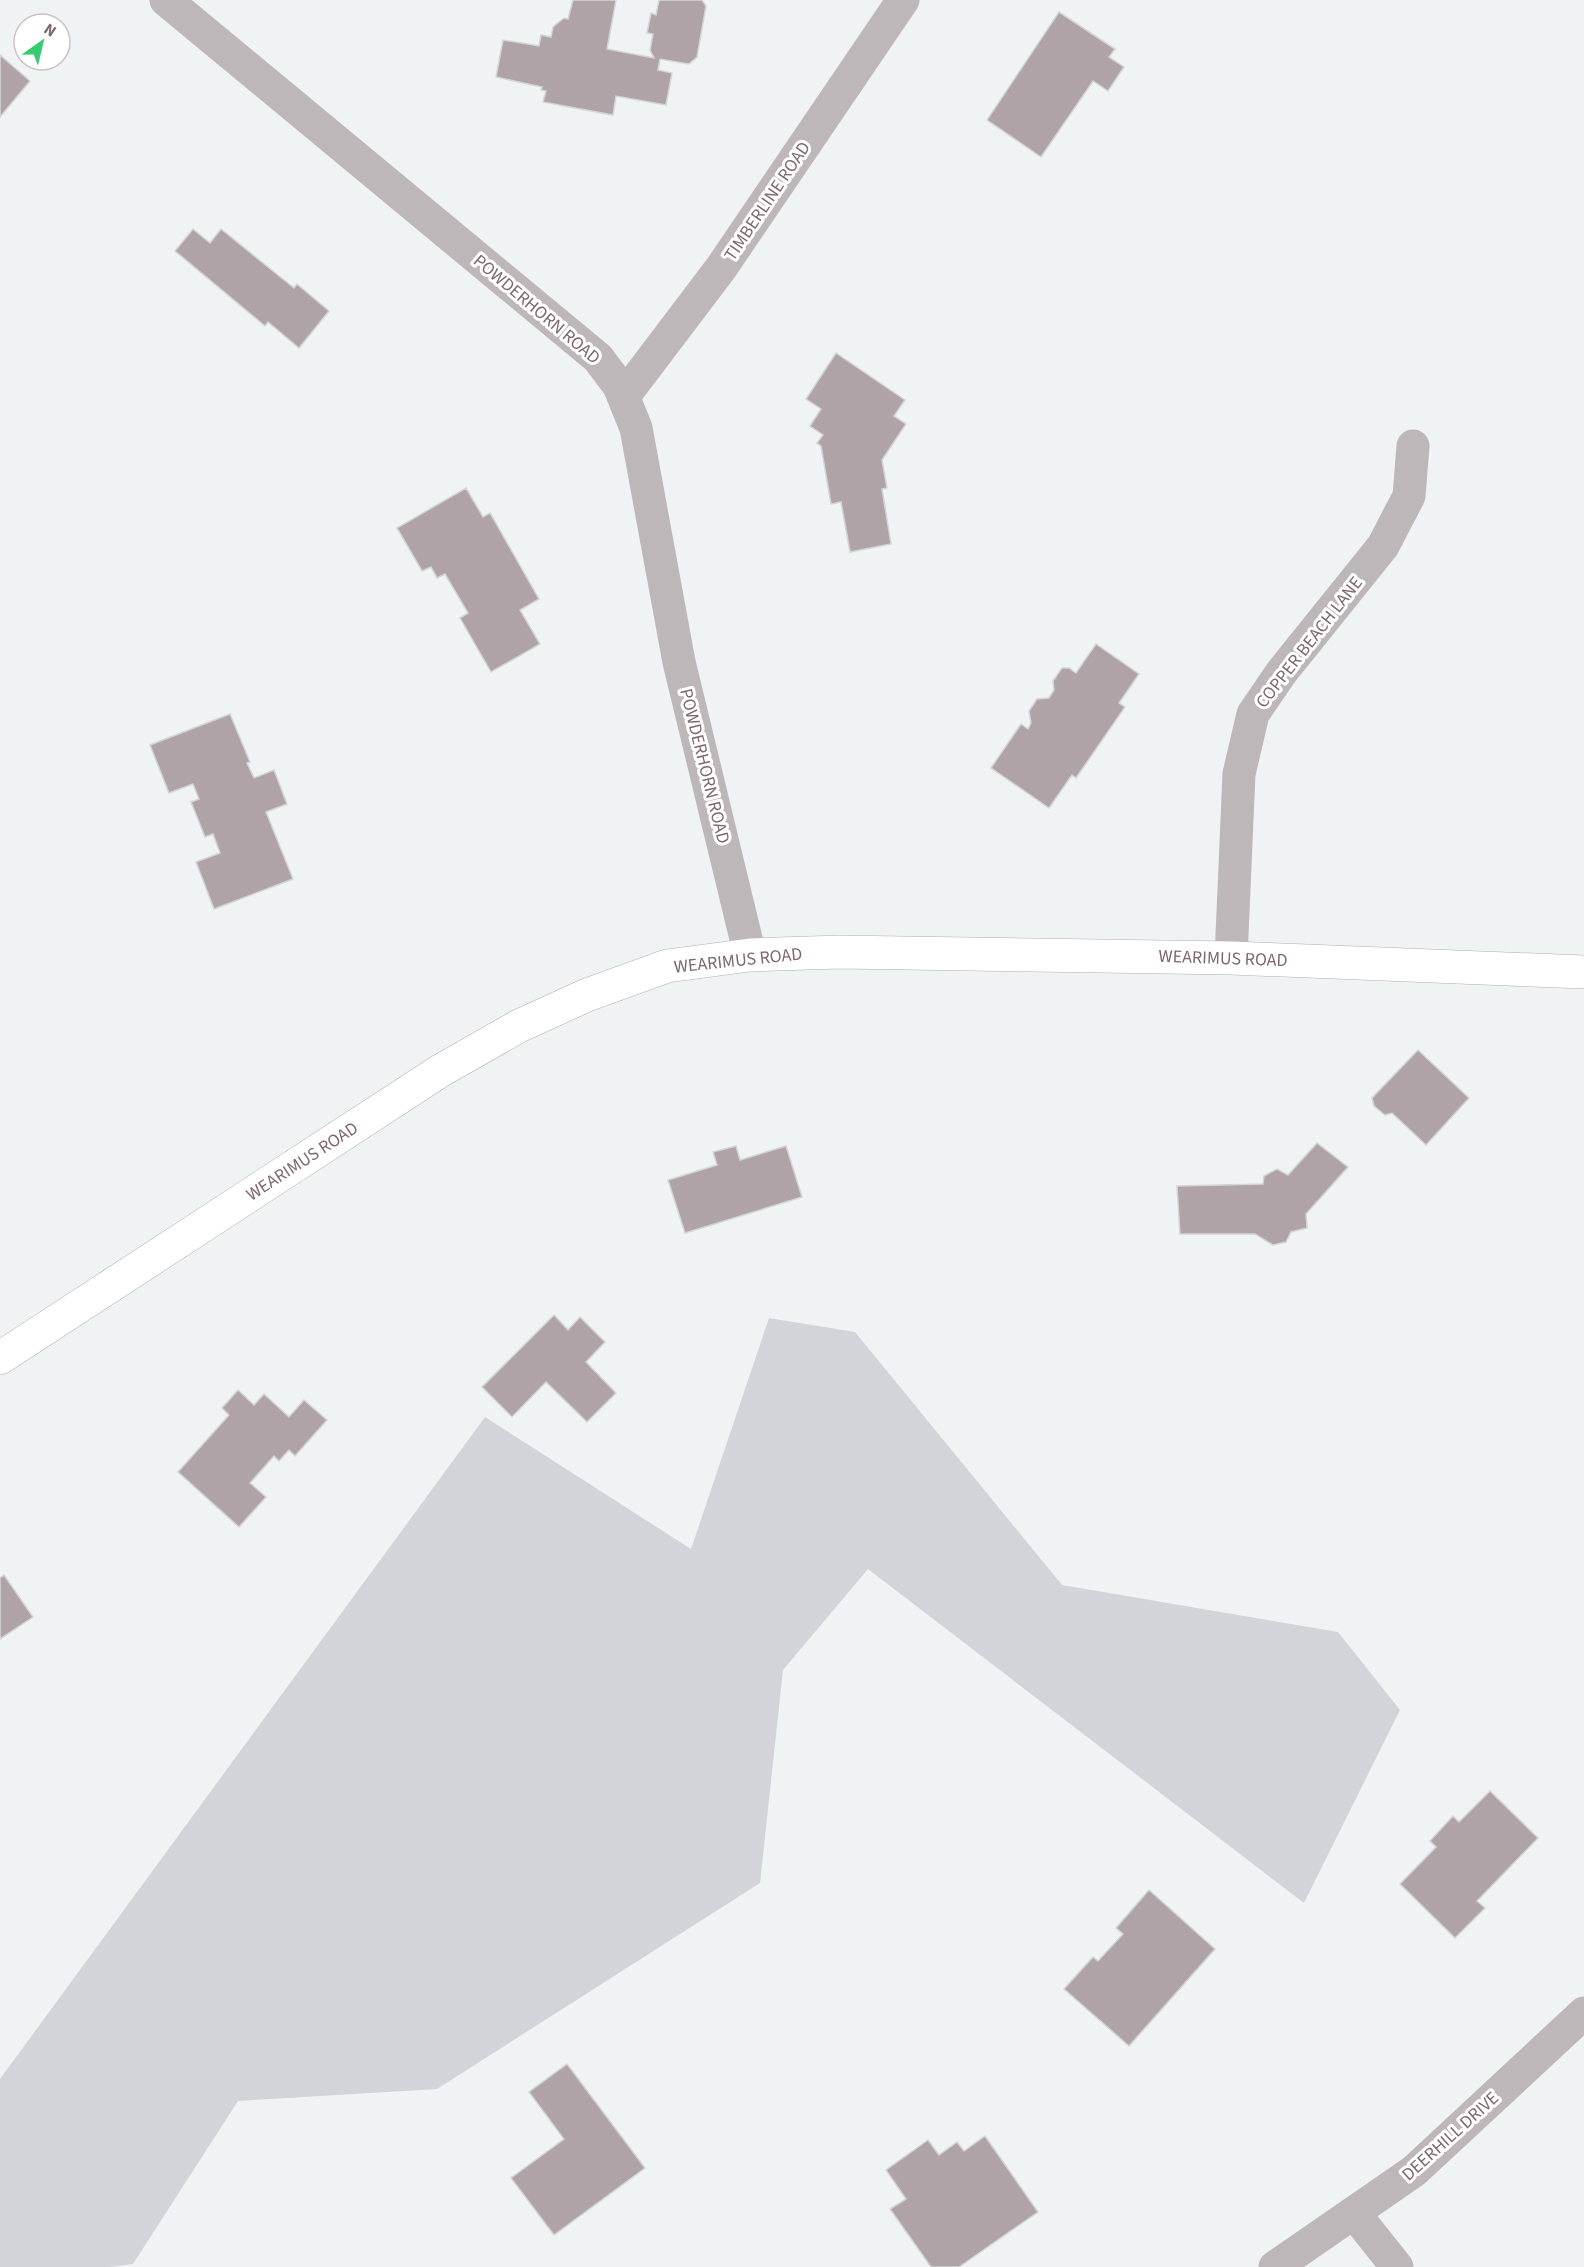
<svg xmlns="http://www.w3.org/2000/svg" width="1584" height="2267" viewBox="0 0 1584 2267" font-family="'Source Sans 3',sans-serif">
	<rect width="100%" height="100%" fill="#f0f3f4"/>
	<path fill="#d2d4da" d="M769,1318L855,1332L1062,1585L1338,1632L1400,1710L1304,1903L868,1569L783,1670L760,1883L437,2089L238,2101L133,2264L110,2267H0V2079L485,1417L691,1549Z"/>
	<g fill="#afa3a8" stroke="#d3d5d5" stroke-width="1.5">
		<path d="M573,0H616L607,49L654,58L650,50L653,34L647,33L651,13L656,15L659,0H702L706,6L697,57L689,64L660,59L658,70L672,73L666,105L616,96L613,115L543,102L546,91L541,90L542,87L496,77L503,40L539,46L541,35L551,37L553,27L564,18L568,19Z"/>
		<path d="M1059,12L1115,49L1109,57L1124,67L1108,91L1093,81L1041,157L987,120Z"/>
		<path d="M0,55L30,81L0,117Z"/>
		<path d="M193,229L210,243L221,229L294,288L297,284L329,311L299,348L268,322L265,326L175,251Z"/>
		<path d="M836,353L905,400L894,416L906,424L882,460L887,488L882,489L891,544L850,552L841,502L831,504L821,446L817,443L823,435L810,426L821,409L806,399Z"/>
		<path d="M466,488L483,517L490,513L539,599L520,610L540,644L491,672L460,618L468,613L445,574L437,578L431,567L422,571L397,528Z"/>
		<path d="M1096,644L1139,674L1119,703L1125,707L1076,778L1072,775L1049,808L991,768L1021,724L1028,729L1031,723L1029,711L1037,699L1049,698L1054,690L1053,681L1062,668H1069L1076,673Z"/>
		<path d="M230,714L250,762L247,763L254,778L274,770L287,804L266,812L293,879L214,909L196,862L220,853L213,834L205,837L191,802L199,799L193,784L169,793L150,745Z"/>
		<path d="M1418,1050L1469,1098L1426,1145L1392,1113L1385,1115L1374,1106L1372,1098Z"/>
		<path d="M1317,1143L1348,1167L1306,1214L1307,1228L1291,1232L1286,1242L1273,1245L1255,1234H1180L1177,1186L1263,1184L1264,1176L1277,1169L1288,1175Z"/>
		<path d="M736,1146L740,1160L786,1146L802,1197L685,1233L668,1180L717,1165L713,1152Z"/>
		<path d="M554,1315L568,1330L580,1317L605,1342L586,1362L616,1393L587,1422L546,1382L512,1417L482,1387Z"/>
		<path d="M238,1390L254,1405L264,1394L289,1417L304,1400L327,1420L295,1456L289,1450L279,1461L274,1456L250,1483L266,1497L239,1527L178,1472L229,1415L222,1408Z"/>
		<path d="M4,1575L33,1617L0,1639V1578Z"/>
		<path d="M1490,1791L1538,1838L1477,1901L1485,1908L1455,1938L1400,1884L1436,1847L1430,1841L1453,1816L1459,1822Z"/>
		<path d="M1149,1890L1215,1949L1129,2046L1064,1989L1093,1957L1098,1961L1123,1934L1116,1928Z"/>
		<path d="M567,2064L645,2168L554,2235L511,2178L564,2139L529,2092Z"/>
		<path d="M985,2136L1038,2212L959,2267H931L890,2209L906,2199L886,2170L928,2140L939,2155L957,2142L964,2151Z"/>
	</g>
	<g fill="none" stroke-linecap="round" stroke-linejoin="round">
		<defs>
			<path id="primary" d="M0,1358L440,1071L519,1026L587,995L667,966L750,955L840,952L1231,958L1584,972"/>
		</defs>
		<use href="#primary" stroke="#b4adb0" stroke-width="34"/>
		<g stroke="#beb7b9" stroke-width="33">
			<path d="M166,0L598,358L619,386L636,428L679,662L750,955"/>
			<path d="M624,396L721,268L903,0"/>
			<path d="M1231,958L1239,774L1253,714L1281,673L1383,546L1409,496L1413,446"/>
			<path d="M1354,2213L1397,2267"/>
			<path d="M1275,2267L1414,2171L1584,2013"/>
		</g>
		<use href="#primary" stroke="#fff" stroke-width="33"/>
	</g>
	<g text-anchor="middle" stroke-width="6" stroke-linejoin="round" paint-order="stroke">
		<g font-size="18" fill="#7e6770" stroke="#fff">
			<text transform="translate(767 201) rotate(-56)" y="6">TIMBERLINE ROAD</text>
			<text transform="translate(537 309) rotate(40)" y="6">POWDERHORN ROAD</text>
			<text transform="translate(1309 642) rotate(-52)" y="6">COPPER BEACH LANE</text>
			<text transform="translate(705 766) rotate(76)" y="6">POWDERHORN ROAD</text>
			<text transform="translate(1223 958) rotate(2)" y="6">WEARIMUS ROAD</text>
			<text transform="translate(738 960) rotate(-6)" y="6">WEARIMUS ROAD</text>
			<text transform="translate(302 1161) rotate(-33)" y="6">WEARIMUS ROAD</text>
			<text transform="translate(1450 2136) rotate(-42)" y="6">DEERHILL DRIVE</text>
		</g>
	</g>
	<g transform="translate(42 42) rotate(34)"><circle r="28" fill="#ffffff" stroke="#cbc2c6" stroke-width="1.5"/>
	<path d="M0-4.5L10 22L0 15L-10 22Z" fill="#38cc72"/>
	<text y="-9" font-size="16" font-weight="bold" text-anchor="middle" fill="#7e6770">N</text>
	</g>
</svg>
